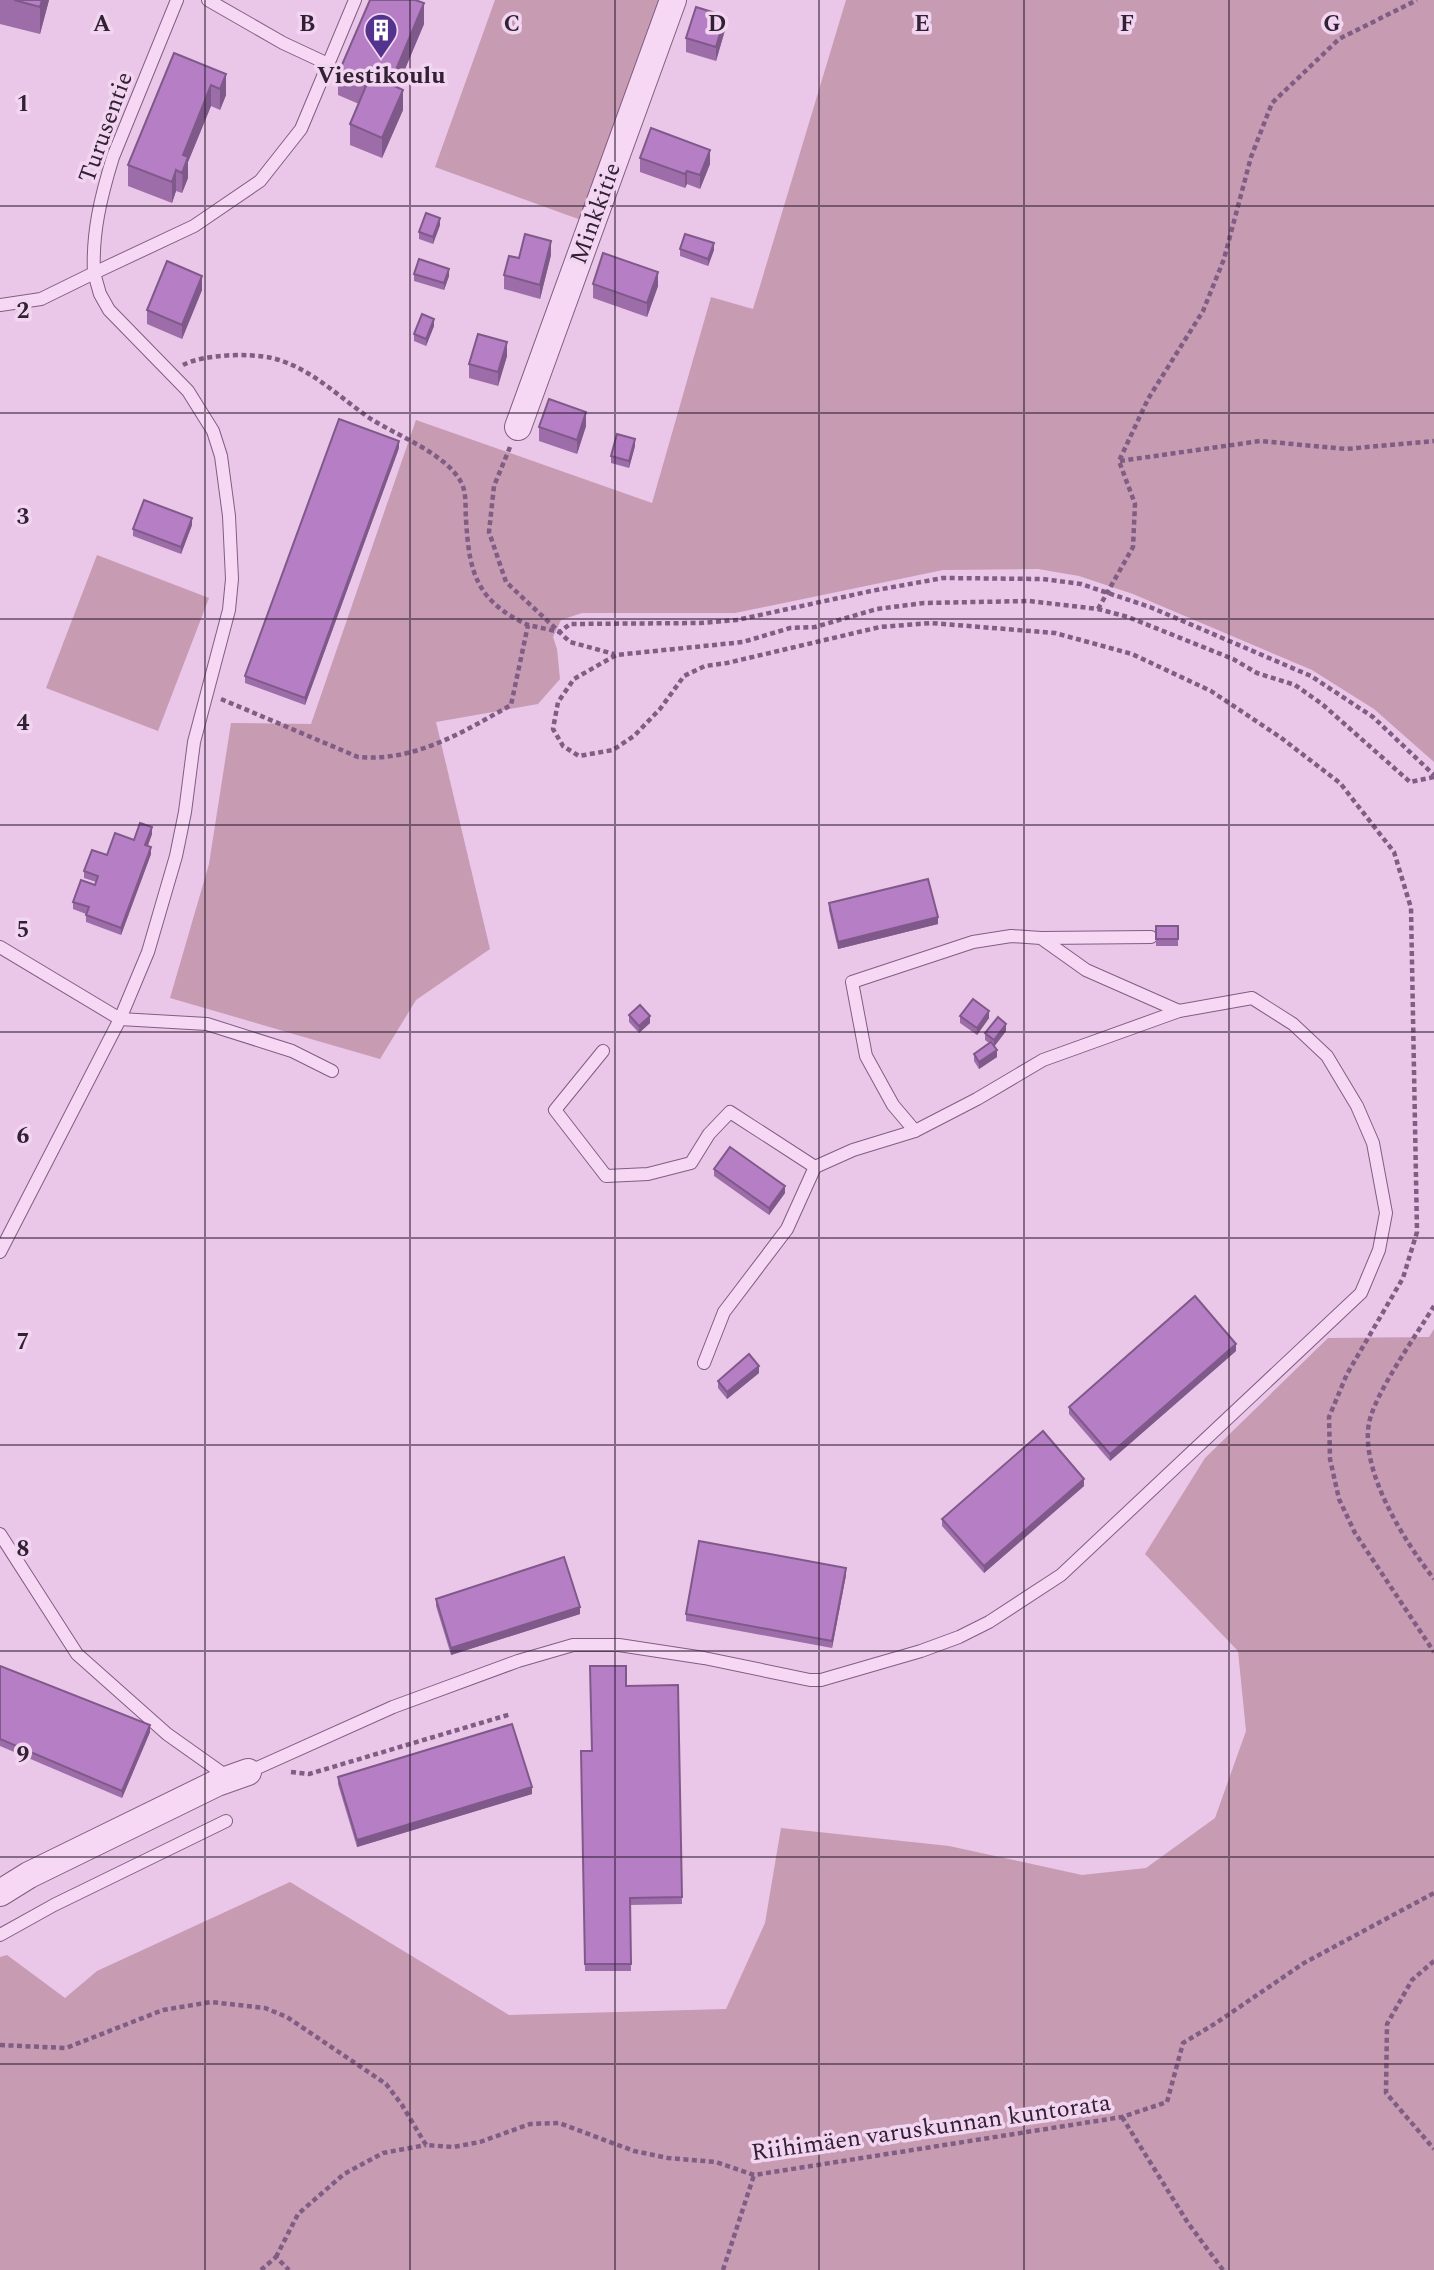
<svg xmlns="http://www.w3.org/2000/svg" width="1434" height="2270" viewBox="0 0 1434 2270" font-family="Spectral,serif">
	<rect width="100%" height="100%" fill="#eac6e8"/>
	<g fill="#c79bb1">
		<path d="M495,0H663L581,220L435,167Z"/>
		<path d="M846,0H1434V762L1374,709L1312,670L1133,594L1079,576L1038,569L943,570L735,613H582L561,620L553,637L557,649L560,679L538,704L436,722L490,949L416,1000L380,1059L170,998L209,864L231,723L311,724L416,420L652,503L711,297L753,309Z"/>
		<path d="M97,555L209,598L158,731L46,688Z"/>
		<path d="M1434,1329V2270H0V1957L7,1955L65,1998L97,1971L290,1882L509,2015L726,2009L765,1923L781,1828L949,1846L1082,1875L1146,1868L1215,1818L1246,1731L1238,1651L1145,1554L1205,1458L1328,1338L1429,1337Z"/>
	</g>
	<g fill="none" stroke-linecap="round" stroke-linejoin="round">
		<defs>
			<g id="service">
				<path d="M177,0L113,157C101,196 92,232 94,273L194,226L260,181L301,129L355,0"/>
				<path d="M208,0L283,43L328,64"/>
				<path d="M0,305L41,299L94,273L100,294L109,310L188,391L213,431L221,456L229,516L232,579L229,610L194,742L185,812L176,856L148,952L120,1019L0,1252"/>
				<path d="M1041,938L1151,937"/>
				<path d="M0,947L120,1019L207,1024L292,1051L332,1071"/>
				<path d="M915,1131L893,1105L866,1056L852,982L973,942L1011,936L1041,938L1086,970L1179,1011"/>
				<path d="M704,1363L724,1312L787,1229L815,1167"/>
				<path d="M0,1534L77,1654L167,1734L229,1778"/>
				<path d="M248,1772L393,1707L518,1661L573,1645H619L704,1658L810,1680H821L921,1651L959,1637L989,1622L1061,1575L1361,1293L1379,1250L1386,1213L1373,1143L1357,1106L1327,1056L1293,1024L1252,998L1179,1011L1043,1060L977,1099L915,1131L853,1150L815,1167L730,1112L709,1134L691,1163L648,1174L606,1176L555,1110L603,1051"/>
				<path d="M0,1935L54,1905L226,1821"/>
			</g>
			<g id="minor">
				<path d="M518,427L673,0"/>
				<path d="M0,1893L29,1875L217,1783L248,1772"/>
			</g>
		</defs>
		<use href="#service" stroke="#805d84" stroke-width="14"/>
		<use href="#minor" stroke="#805d84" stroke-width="28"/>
		<g stroke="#805d84" stroke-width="4.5" stroke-dasharray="5 3.5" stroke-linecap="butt">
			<path d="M183,365C204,354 249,353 272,358C310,367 340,398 371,419C398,436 446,454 461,482C467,493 465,507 466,519C469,572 476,601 528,625"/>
			<path d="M510,447L494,486L489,532L506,582L570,642L614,654"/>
			<path d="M1120,461L1260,441L1346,449L1434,441"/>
			<path d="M1098,609L1133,547L1135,504L1119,461L1148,399L1203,311L1224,259L1251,157L1272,103L1339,39L1417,0"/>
			<path d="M221,699L358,757C415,762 463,732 511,705L528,625L560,632L570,624L700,623L737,620L871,591L943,578L1043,579L1081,584L1150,607L1311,676L1373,717L1434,775"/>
			<path d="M1434,777L1410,782L1322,704L1295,685L1257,673L1233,659L1128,617L1098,609L1029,601L924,603L877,609L815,627L790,628L743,642L616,655L574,679L558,702L553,729L563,746L579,756L613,750L634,736L660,709L684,676L705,666L727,663L880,627L931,623L1055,633L1132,654L1211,691L1280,737L1340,783L1394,852L1411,908L1417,1232L1403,1278L1347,1374L1329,1417L1330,1459L1339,1499L1355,1533L1434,1652"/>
			<path d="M1434,1306C1417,1334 1375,1393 1369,1423C1360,1472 1405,1542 1434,1579"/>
			<path d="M291,1772L309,1774L511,1714"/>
			<path d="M1434,1961L1412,1980L1387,2024L1386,2093L1434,2149"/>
			<path d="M0,2045L66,2048L163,2010L211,2002L265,2008L287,2017L386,2084L402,2105L426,2145L453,2147L480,2142L530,2124L559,2123L634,2151L668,2158L716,2162L754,2175L1122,2117L1167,2102L1183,2043L1216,2023L1304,1963L1434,1893"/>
			<path d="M1122,2117L1188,2223L1223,2270"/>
			<path d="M276,2257L298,2214L344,2174L383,2153L426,2145"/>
			<path d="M261,2270L276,2257L289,2270"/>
			<path d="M723,2270L754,2175"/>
		</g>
		<use href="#service" stroke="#f6d8f4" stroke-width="12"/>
		<use href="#minor" stroke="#f6d8f4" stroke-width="26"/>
	</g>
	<g fill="#9d6da9">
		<path d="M0,0H49L40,34L0,24Z"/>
		<path d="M424,24L397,87L403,110L382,158L350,145V124L359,104L338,95V74Z"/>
		<path d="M725,30L716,61L686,52V38Z"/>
		<path d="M174,53L226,74V95L220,110L211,106L188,162V178L182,193L176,191L172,203L128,186V165Z"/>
		<path d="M640,158L710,164L700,189L687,184L685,188L640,172Z"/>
		<path d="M440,225L433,244L419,239V232Z"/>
		<path d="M680,249L714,250L708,266L680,256Z"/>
		<path d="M551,255L540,299L504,289V275Z"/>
		<path d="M414,274L449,276L444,290L414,281Z"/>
		<path d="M593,284L658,286L647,317L593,298Z"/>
		<path d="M202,290L182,339L147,324V310Z"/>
		<path d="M434,326L426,346L414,341V334Z"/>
		<path d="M507,356L498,386L469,378V364Z"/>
		<path d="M586,426L577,454L539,441V427Z"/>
		<path d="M635,446L629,468L611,463V456Z"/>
		<path d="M399,448L305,705L245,683V676Z"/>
		<path d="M192,525L181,554L133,536V529Z"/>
		<path d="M152,834L148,846L151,854L121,935L86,922V914L73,909V902L95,885L96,882L84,878V871L107,855L134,840Z"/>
		<path d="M829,903L938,924L838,949L829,910Z"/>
		<rect x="1156" y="926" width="22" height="20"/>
		<path d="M629,1015L650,1023L639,1033L629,1022Z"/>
		<path d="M960,1016L989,1018L977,1035L960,1023Z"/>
		<path d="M1006,1031L994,1046L997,1057L979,1069L974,1061V1054L989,1043L985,1040V1033Z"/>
		<path d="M714,1169L785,1193L769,1215L714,1176Z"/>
		<path d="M1236,1351L1110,1461L1069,1414V1407Z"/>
		<path d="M759,1373L727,1399L718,1388V1381Z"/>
		<path d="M1084,1486L984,1573L942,1526V1519Z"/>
		<path d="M846,1575L832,1648L686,1621V1614Z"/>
		<path d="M436,1599L580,1614L451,1655L436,1606Z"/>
		<path d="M0,1666L150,1732L122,1798L0,1746Z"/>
		<path d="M678,1685L682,1904L630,1905L631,1971H585L581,1751H591L626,1686Z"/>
		<path d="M338,1777L532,1794L357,1847L338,1784Z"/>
	</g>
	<g fill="#7f598a">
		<path d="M42,0H49L40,34V7Z"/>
		<path d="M424,3V24L390,105V84Z"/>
		<path d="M725,16V30L716,61V47Z"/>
		<path d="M226,74V95L220,110V89Z"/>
		<path d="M211,85V106L188,162V178L182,193L183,155Z"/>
		<path d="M403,90V110L382,158V138Z"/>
		<path d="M710,150V164L700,189V175Z"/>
		<path d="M176,170V191L172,203V182Z"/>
		<path d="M687,171V184L685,188V174Z"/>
		<path d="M440,218V225L433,244V237Z"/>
		<path d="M551,241V255L540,299V285Z"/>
		<path d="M714,243V250L708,266V259Z"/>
		<path d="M449,269V276L444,290V283Z"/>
		<path d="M658,272V286L647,317V303Z"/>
		<path d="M202,276V290L182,339V325Z"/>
		<path d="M434,319V326L426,346V339Z"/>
		<path d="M507,342V356L498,386V372Z"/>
		<path d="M586,412V426L577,454V440Z"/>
		<path d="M635,439V446L629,468V461Z"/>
		<path d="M399,441V448L305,705V698Z"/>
		<path d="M192,518V525L181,554V547Z"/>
		<path d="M152,827V834L145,852V845Z"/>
		<path d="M151,847V854L121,935V928Z"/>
		<path d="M938,917V924L838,949V942Z"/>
		<path d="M989,1011V1018L977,1035V1028Z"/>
		<path d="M650,1016V1023L639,1033V1026Z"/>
		<path d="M1006,1024V1031L994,1047V1040Z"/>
		<path d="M997,1050V1057L979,1069V1062Z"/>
		<path d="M785,1186V1193L769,1215V1208Z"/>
		<path d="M1236,1344V1351L1110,1461V1454Z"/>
		<path d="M759,1366V1373L727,1399V1392Z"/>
		<path d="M1084,1479V1486L984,1573V1566Z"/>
		<path d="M846,1568V1575L832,1648V1641Z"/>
		<path d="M580,1607V1614L451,1655V1648Z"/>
		<path d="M150,1725V1732L122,1798V1791Z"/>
		<path d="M532,1787V1794L357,1847V1840Z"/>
	</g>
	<g fill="#b67fc5" stroke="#7f598a" stroke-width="2">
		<path d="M14,0H42L40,7Z"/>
		<path d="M370,0H415L424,3L390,84L403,90L382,138L350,124L366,86L338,74Z"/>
		<path d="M696,7L725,16L716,47L686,38Z"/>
		<path d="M174,53L226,74L220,89L211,85L183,155L188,157L182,173L176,170L172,182L128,165Z"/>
		<path d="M651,128L710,150L700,175L687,171L685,174L640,158Z"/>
		<path d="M426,213L440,218L433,237L419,232Z"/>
		<path d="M525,234L551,241L540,285L504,275L509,256L519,258Z"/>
		<path d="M685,234L714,243L708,259L680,249Z"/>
		<path d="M603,253L658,272L647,303L593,284Z"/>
		<path d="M419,259L449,269L444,283L414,274Z"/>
		<path d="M167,261L202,276L182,325L147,310Z"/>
		<path d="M422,314L434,319L426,339L414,334Z"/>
		<path d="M478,334L507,342L498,372L469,364Z"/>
		<path d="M549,399L586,412L577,440L539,427Z"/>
		<path d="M339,419L399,441L305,698L245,676Z"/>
		<path d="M617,434L635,439L629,461L611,456Z"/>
		<path d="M144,500L192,518L181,547L133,529Z"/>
		<path d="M140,823L152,827L145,845L151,847L121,928L86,915L89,907L73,902L81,880L95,885L98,876L84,871L92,850L107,855L115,833L134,840Z"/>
		<path d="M928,879L938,917L838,942L829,903Z"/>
		<rect x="1156" y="926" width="22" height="13"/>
		<path d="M973,999L989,1011L977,1028L960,1016Z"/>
		<path d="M640,1005L650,1016L639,1026L629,1015Z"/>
		<path d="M998,1017L1006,1024L994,1040L985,1033Z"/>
		<path d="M991,1042L997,1050L979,1062L974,1054Z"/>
		<path d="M730,1147L785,1186L769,1208L714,1169Z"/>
		<path d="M1195,1296L1236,1344L1110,1454L1069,1407Z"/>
		<path d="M749,1354L759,1366L727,1392L718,1381Z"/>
		<path d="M1043,1431L1084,1479L984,1566L942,1519Z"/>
		<path d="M699,1541L846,1568L832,1641L686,1614Z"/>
		<path d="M564,1557L580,1607L451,1648L436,1599Z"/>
		<path d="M0,1666L150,1725L122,1791L0,1739Z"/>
		<path d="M590,1666H626V1686L678,1685L682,1897L630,1898L631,1964H585L581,1751H592Z"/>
		<path d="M512,1724L532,1787L357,1840L338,1777Z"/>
	</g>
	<path fill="none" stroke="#322035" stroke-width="2" stroke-opacity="0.55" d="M205,0V2270M410,0V2270M615,0V2270M819,0V2270M1024,0V2270M1229,0V2270M0,206H1434M0,413H1434M0,619H1434M0,825H1434M0,1032H1434M0,1238H1434M0,1445H1434M0,1651H1434M0,1857H1434M0,2064H1434"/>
	<defs>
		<symbol id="building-pin" viewBox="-11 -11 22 30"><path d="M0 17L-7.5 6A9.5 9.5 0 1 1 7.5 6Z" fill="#54338e" stroke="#f2d5f0"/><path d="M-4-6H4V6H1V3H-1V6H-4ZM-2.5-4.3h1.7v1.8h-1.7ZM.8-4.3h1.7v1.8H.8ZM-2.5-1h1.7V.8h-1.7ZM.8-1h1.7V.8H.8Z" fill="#fff"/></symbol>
	</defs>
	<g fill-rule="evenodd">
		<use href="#building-pin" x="362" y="11" width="38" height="52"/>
	</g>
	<g text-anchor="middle" stroke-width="7" stroke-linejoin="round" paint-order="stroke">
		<g font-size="24" font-weight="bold" fill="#322035" stroke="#f2d5f0">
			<text x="381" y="83">Viestikoulu</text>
		</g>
		<g font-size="24" fill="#322035" stroke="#f2d5f0">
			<text transform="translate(105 127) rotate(-70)" y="8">Turusentie</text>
			<text transform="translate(595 213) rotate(-70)" y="8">Minkkitie</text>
			<text transform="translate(931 2127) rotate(-8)" y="8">Riihimäen varuskunnan kuntorata</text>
		</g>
	</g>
	<g font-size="23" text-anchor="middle" font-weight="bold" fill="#322035" stroke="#f2d5f0" stroke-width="7" stroke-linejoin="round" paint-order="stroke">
		<text x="102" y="31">A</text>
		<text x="307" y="31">B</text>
		<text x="512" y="31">C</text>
		<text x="717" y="31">D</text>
		<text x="922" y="31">E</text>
		<text x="1127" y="31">F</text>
		<text x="1332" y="31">G</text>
		<text x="23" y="111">1</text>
		<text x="23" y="318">2</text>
		<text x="23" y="524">3</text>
		<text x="23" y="730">4</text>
		<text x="23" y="937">5</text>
		<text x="23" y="1143">6</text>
		<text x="23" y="1349">7</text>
		<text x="23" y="1556">8</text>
		<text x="23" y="1762">9</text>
	</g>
</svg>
